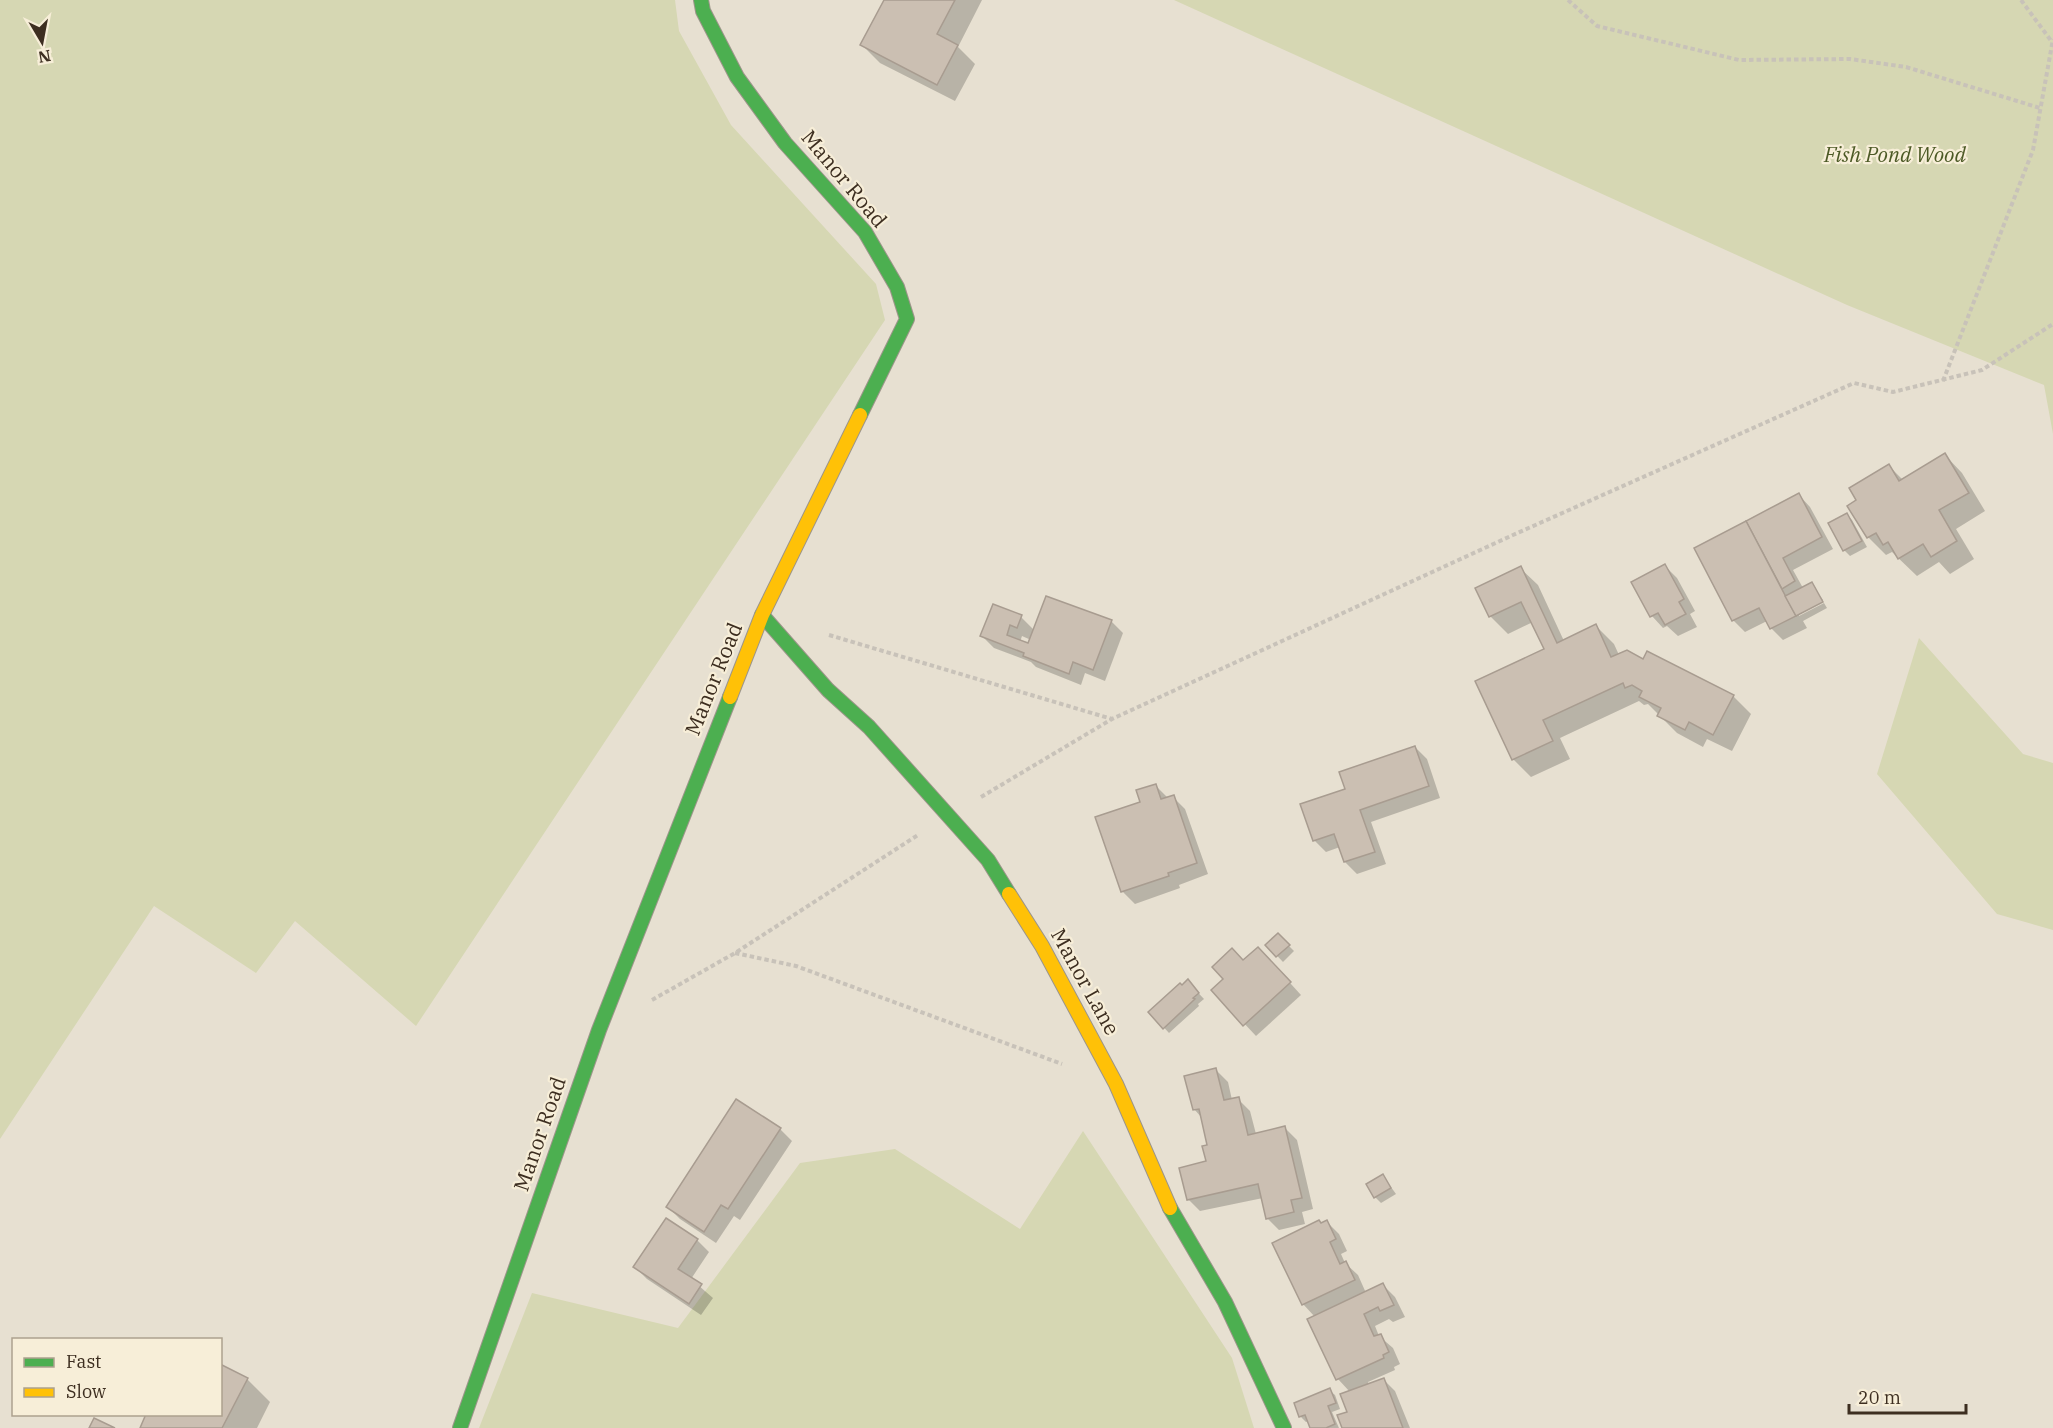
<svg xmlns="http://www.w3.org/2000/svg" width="2053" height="1428" viewBox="0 0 2053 1428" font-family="'IBM Plex Serif',serif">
	<rect width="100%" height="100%" fill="#e7e0d1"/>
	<g fill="#d6d7b3">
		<path d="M0,0H675L679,31L731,125L876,284L885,320L416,1026L295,921L256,973L154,906L0,1139Z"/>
		<path d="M1174,0H2053V434L2044,385L1847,305Z"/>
		<path d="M1919,638L2023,754L2053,763V930L1997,914L1877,774Z"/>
		<path d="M1083,1131L1232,1358L1254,1428H479L532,1293L678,1328L800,1163L895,1149L1020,1229Z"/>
	</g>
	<g fill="#0003" fill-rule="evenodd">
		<path d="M885,0H982L958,47L975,64L955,101L880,63L862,45Z"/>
		<path d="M1945,455L1962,473L1985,511L1956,529L1974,559L1950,574L1939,562L1917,576L1892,552L1886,555L1868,537L1850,506L1858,501L1889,466L1903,480Z"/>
		<path d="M1799,495L1810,507L1833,549L1793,570L1803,588L1811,584L1823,600L1799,613V616L1824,603L1827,608L1803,621L1807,628L1783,640L1771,628L1767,621L1745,632L1733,620L1696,548Z"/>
		<path d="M1847,515L1852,520L1867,547L1850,556L1844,550Z"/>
		<path d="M1665,566L1677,578L1695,611L1690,614L1697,627L1678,636L1667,626L1663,628L1652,616Z"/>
		<path d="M1520,568L1538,585L1564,641L1596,626L1614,644L1619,655L1644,661L1733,696L1751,714L1732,751L1707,739L1703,747L1677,733L1648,704L1644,705L1639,701L1560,738L1570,759L1531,777L1513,759L1546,650L1533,622L1508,634L1490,616Z"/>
		<path d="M994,606L1021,617L1034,630L1111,621L1123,633L1105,681L1085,673L1081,685L1036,667L1031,662L994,648L982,636ZM1022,636L1031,640L1029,645L1020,642Z"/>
		<path d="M1415,747L1427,759L1440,798L1371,822L1386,864L1357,874L1345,862L1340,847L1326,852L1314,840L1347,790Z"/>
		<path d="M1155,785L1167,797H1173L1185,809L1208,874L1179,885L1180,888L1135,904L1123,892L1097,818L1142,803Z"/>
		<path d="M1278,935L1294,951L1283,962L1267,945Z"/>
		<path d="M1270,961L1301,995L1256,1036L1213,990L1244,962Z"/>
		<path d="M1188,982L1204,999L1198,1004L1199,1006L1169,1033L1150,1012Z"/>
		<path d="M1216,1070L1228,1082L1232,1100L1238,1099L1250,1111L1256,1134L1285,1128L1297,1140L1313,1209L1302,1212L1305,1224L1279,1230L1267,1218L1263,1198L1200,1211L1188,1199L1208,1162L1209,1146L1202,1118L1194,1109Z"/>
		<path d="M780,1129L792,1141L740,1220L734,1216L716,1243L680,1219L668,1207Z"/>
		<path d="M1383,1176L1396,1194L1381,1203L1375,1197Z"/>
		<path d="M1327,1222L1339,1234L1347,1251L1341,1254L1345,1263L1358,1275L1366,1293L1383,1285L1395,1297L1405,1317L1393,1322L1389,1319L1375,1326L1379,1336L1393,1348L1400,1364L1394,1367L1395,1370L1368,1382L1369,1385L1383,1379L1395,1391L1410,1428H1343L1349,1413L1350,1392L1338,1379L1315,1317L1303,1304L1322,1224Z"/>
		<path d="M697,1240L709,1252L691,1279L713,1298L701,1315L647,1279L635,1267Z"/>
		<path d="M247,1379L270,1402L257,1428H141L220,1414Z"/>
		<path d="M1329,1390L1335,1395L1340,1409L1332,1412L1339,1428H1312L1309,1421L1306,1422L1301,1417L1295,1404Z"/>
	</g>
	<g fill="#cbbfb2" stroke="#a89c90" stroke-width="1.5">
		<path d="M884,0H955L937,34L958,45L937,85L860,45Z"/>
		<path d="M1945,453L1969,493L1939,510L1957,541L1931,557L1923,544L1898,559L1888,542L1883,545L1876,533L1867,538L1847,506L1856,500L1849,488L1889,464L1899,481Z"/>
		<path d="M1799,493L1822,537L1783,558L1795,581L1782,589L1746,521Z"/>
		<path d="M1847,513L1862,541L1843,551L1828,523Z"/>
		<path d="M1746,521L1796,616L1770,629L1759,608L1732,621L1694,548Z"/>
		<path d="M1665,564L1684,599L1679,602L1686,614L1665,625L1658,613L1650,617L1631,582Z"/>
		<path d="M1521,566L1557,643L1596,624L1611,657L1627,650L1643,659L1647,651L1734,695L1713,735L1689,722L1685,730L1657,716L1661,708L1639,697L1642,691L1632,685L1625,688L1623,683L1543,720L1553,741L1512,760L1475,681L1544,649L1521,602L1489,617L1475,588Z"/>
		<path d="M1812,582L1823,602L1796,616L1785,596Z"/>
		<path d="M1046,596L1112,620L1093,670L1073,662L1069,674L1023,656L1024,653L980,636L993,604L1022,615L1017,628L1010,625L1007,635L1028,643Z"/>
		<path d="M1415,746L1429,786L1360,810L1375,852L1344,862L1334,834L1313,841L1300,804L1345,789L1339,772Z"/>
		<path d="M1156,784L1161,799L1174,795L1197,863L1168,873L1169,876L1121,892L1095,817L1140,802L1136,790Z"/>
		<path d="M1278,933L1290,945L1276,957L1265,945Z"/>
		<path d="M1258,947L1291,982L1243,1026L1211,990L1223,979L1212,967L1232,948L1243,960Z"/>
		<path d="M1188,979L1199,993L1193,998L1195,999L1163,1029L1148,1012L1180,983L1182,985Z"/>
		<path d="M1216,1068L1224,1100L1239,1097L1248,1135L1285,1126L1302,1198L1291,1200L1294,1212L1266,1219L1258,1184L1187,1200L1179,1168L1206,1161L1202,1146L1207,1145L1199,1109L1193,1110L1184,1076Z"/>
		<path d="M736,1099L781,1128L728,1209L721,1205L704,1232L666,1207Z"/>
		<path d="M1383,1174L1391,1188L1374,1198L1366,1184Z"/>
		<path d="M666,1218L698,1239L678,1269L702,1284L689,1304L633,1267Z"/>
		<path d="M1319,1220L1321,1223L1327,1220L1336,1239L1330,1242L1340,1264L1346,1261L1355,1280L1302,1305L1272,1243Z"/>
		<path d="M1383,1283L1394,1305L1380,1311L1378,1307L1364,1314L1374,1336L1381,1334L1389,1352L1383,1355L1384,1358L1336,1380L1307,1319Z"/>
		<path d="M220,1364L248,1378L222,1428H140L146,1414H220Z"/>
		<path d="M1384,1378L1403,1428H1342L1337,1415L1347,1412L1340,1394Z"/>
		<path d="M1330,1388L1336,1403L1328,1406L1335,1424L1326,1428H1310L1305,1415L1299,1417L1294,1403Z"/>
		<path d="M94,1418L115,1428H89Z"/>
	</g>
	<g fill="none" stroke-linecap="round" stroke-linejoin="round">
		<defs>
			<g id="fast">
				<path d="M701,0L703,11L737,77L785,143L865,232L897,287L907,319L860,415"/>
				<path d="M762,615L828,690L869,727L988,860L1009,894"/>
				<path d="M1170,1208L1225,1302L1284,1428"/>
				<path d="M460,1428L599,1030L730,697"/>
			</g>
			<g id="slow">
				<path d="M730,697L762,615L860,415"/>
				<path d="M1009,894L1042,946L1116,1084L1170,1208"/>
			</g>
		</defs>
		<use href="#fast" stroke="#9c958a" stroke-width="16"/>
		<use href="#slow" stroke="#9c958a" stroke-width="16"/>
		<g stroke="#c8c2b9" stroke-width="4" stroke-dasharray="4.5 3" stroke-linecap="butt">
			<path d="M1568,0L1597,26L1739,60L1850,59L1906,67L2040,108"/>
			<path d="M2021,0L2052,42"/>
			<path d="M1943,381L2033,150L2053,39"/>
			<path d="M829,635L1112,719"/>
			<path d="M981,797L1112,719L1513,535L1854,383L1893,392L1982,370L2053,324"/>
			<path d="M735,953L796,966L1062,1064"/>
			<path d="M652,1000L735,953L918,835"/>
		</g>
		<use href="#fast" stroke="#4caf50" stroke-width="14"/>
		<use href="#slow" stroke="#ffc107" stroke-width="14"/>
	</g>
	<g text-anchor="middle" stroke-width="4.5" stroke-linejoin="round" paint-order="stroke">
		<g font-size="21" font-style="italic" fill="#4d5a26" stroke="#f7eed8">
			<text x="1895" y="162">Fish Pond Wood</text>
		</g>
		<g font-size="21" fill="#3d2e20" stroke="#f7eed8">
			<text transform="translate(844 179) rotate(50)" y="7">Manor Road</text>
			<text transform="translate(714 679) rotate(-68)" y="7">Manor Road</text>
			<text transform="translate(1085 982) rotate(61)" y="7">Manor Lane</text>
			<text transform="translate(540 1134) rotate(-71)" y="7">Manor Road</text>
		</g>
	</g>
	<rect x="12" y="1338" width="210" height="78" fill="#f7eed8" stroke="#ada18e" stroke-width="1.5"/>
	<rect x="24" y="1358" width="30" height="9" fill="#4caf50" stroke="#ada18e" stroke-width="1.5"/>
	<text x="66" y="1368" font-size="18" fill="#3d2e20">Fast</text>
	<rect x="24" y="1388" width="30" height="9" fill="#ffc107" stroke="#ada18e" stroke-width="1.5"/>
	<text x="66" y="1398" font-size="18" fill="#3d2e20">Slow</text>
	<g transform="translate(42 42) rotate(170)" stroke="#f7eed8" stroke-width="4.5" paint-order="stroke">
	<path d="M0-4.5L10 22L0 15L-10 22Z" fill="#3d2e20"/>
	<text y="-9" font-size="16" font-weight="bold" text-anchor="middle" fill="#3d2e20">N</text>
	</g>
	<path d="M1849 1404v9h117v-9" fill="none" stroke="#3d2e20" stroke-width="3"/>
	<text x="1858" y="1404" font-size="18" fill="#3d2e20" stroke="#f7eed8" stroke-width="4.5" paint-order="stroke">20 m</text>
</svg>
